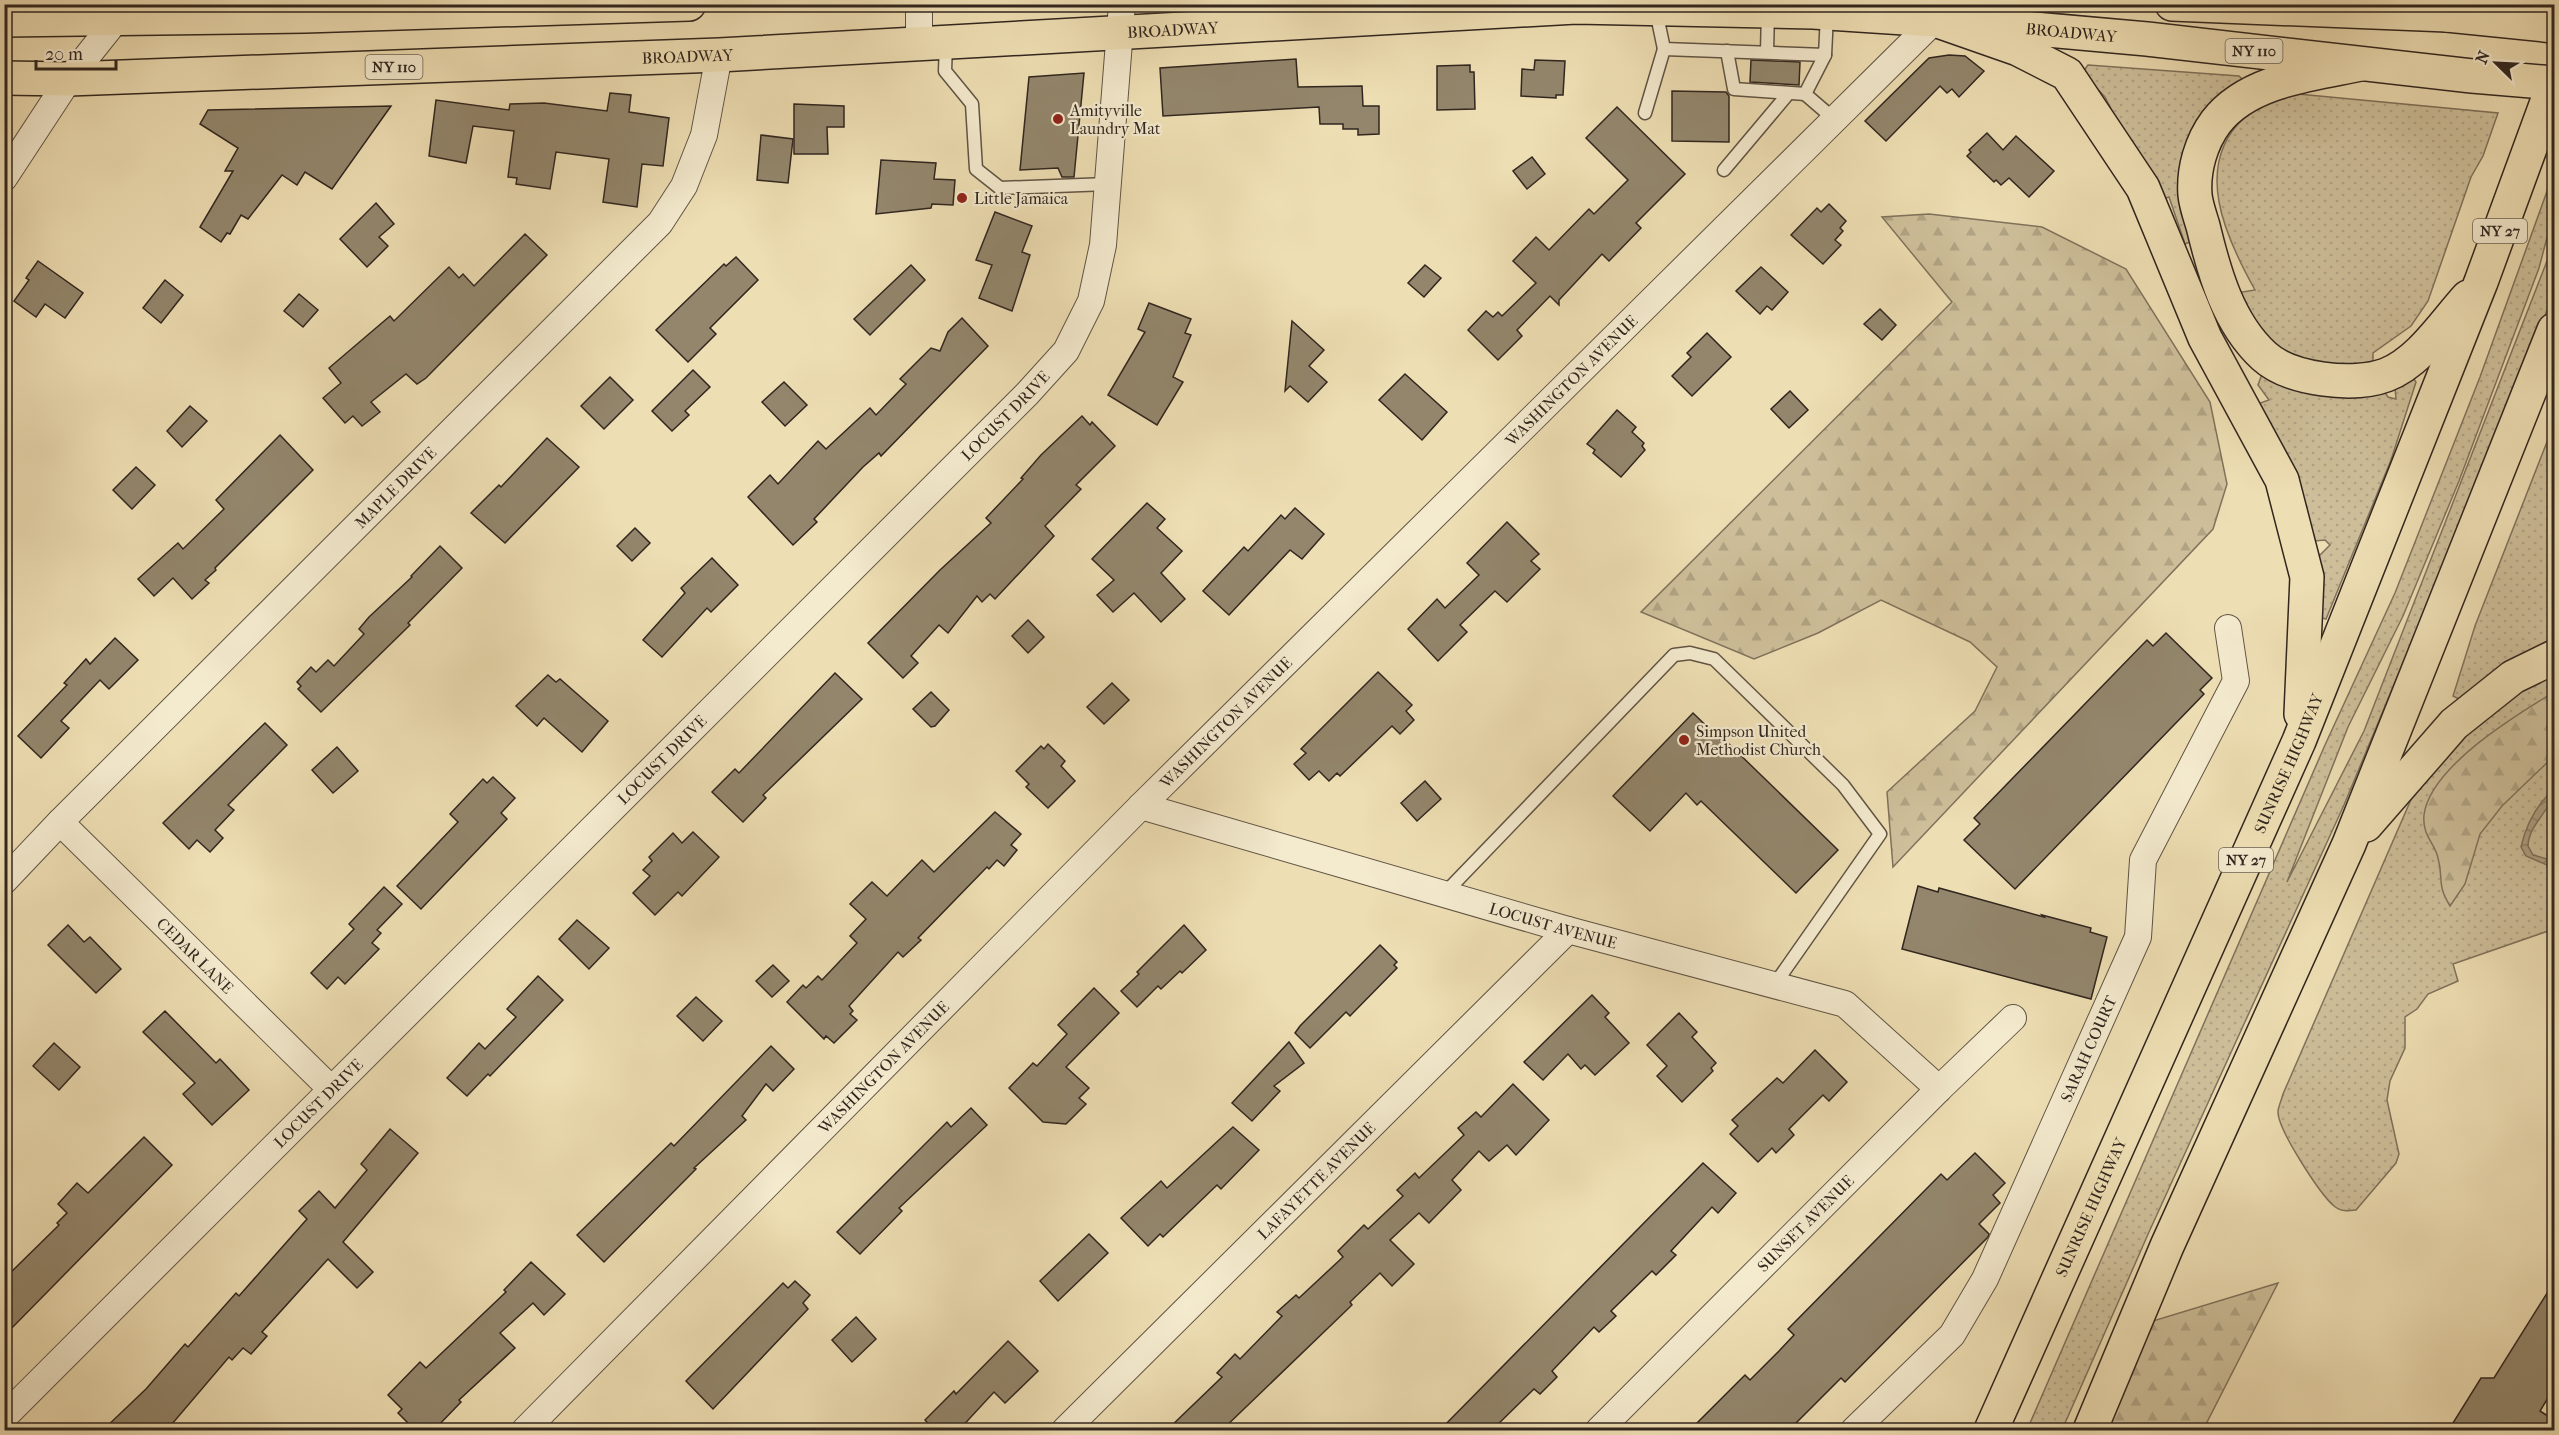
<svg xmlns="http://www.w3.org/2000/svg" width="2559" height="1435" viewBox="0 0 2559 1435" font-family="'IM FELL French Canon',serif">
	<defs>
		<pattern id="grass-dots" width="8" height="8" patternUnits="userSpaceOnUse" patternTransform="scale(1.5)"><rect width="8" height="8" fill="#cebf9a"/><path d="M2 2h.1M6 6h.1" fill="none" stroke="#b1a484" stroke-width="1.8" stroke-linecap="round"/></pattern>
		<pattern id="forest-firs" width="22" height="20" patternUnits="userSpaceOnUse" patternTransform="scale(1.5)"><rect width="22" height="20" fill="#cebf9a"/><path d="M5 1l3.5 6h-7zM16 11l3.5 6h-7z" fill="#b1a484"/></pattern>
		<pattern id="water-waves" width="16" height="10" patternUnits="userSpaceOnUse" patternTransform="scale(1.5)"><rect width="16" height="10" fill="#ae9f81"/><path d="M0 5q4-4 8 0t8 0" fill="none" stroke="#8e8169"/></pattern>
	</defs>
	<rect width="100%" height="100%" fill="#eedeb3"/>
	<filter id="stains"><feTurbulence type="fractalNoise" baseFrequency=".00333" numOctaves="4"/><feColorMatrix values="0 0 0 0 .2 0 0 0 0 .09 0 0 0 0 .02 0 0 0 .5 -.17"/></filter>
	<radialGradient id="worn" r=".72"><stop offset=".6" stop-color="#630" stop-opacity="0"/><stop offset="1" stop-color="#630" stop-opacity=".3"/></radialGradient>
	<g fill="url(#grass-dots)" stroke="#80725c" stroke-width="1.5">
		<path d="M2088,65L2239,76L2243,80L2214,103L2193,241L2185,244L2169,197L2157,201L2105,97L2082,73Z"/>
		<path d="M2298,94L2498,113L2483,156L2471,177L2428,301L2411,326L2373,353V367C2346,369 2307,365 2282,353C2262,343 2246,311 2236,293L2255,290C2226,238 2192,166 2244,118C2257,105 2281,99 2298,94Z"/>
		<path d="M2554,172V211L2539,268L2459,481L2403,616L2348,727L2287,882L2364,731L2554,243V289L2536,342L2344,805L2149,1232L2062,1430H2027L2325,745L2395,593L2480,377Z"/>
		<path d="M2262,374C2307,398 2335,402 2384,391L2388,397L2396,399L2395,388L2414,379L2416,382L2391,460L2326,619L2322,618L2318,557L2330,545L2325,540L2314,541L2252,406L2269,400L2258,385Z"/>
		<path d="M2554,424V639L2491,676L2459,699L2453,696L2475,626Z"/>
		<path d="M2554,669V929L2453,964L2458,981L2428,994L2417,1009L2405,1017V1048L2390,1081L2387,1100L2399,1154L2396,1163L2356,1210C2348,1211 2341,1212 2334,1206C2320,1194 2278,1130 2278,1112C2278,1107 2282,1099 2283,1094L2413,795L2467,726Z"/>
	</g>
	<g fill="url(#forest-firs)" stroke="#80725c" stroke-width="1.5">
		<path d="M1929,214L2042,227L2126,269L2210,402L2227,484L2213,529L1893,867L1887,792L1975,711L1997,667L1970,642L1881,600L1818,633L1754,659L1641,612L1952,302L1882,217Z"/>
		<path d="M2554,692V756L2502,806L2480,834L2465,884L2450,906C2436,883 2444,880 2438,858C2435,843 2422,836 2424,815C2430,767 2516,715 2554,692Z"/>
		<path d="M2278,1283L2203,1430H2090L2133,1327Z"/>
	</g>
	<path fill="url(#water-waves)" stroke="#7c6f5a" stroke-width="1.5" d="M2554,789C2555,807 2528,824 2528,846L2533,855L2554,861V868L2526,856L2521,847C2526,825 2537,804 2554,789Z"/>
	<g fill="#93866c" stroke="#31261f" stroke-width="1.5">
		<path d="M1949,55L1965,56L1984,71L1959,97L1952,89L1947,93L1940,86L1886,141L1865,121L1929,58Z"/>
		<path d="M1296,59L1298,87L1362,86L1363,106H1379V134L1358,135V129H1343V124H1320L1319,107L1163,116L1160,68Z"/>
		<path d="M1535,60L1565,61L1563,95H1556V98L1521,96L1522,69L1534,70Z"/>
		<path d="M1751,60L1800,62L1799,85L1750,82Z"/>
		<path d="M1470,65V72H1474L1475,109L1437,110V66Z"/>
		<path d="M1084,73L1074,177H1062L1058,168L1020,170L1029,77Z"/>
		<path d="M1672,91L1726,92L1729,96V142L1672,141Z"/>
		<path d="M610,93L631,95L629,112L669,118L663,166L642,164L637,207L603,202L609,159L556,152L550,189L516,184L517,178L508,177L514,131L473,126L466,163L429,156L436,100L509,110L510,104L544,103L607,111Z"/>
		<path d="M794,104L844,106V127H827L828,154H794Z"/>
		<path d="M391,106L332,189L305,172L297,185L282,175L248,219L241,215L230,234L227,233L221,242L200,227L233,171H225L238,148L200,124L208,110Z"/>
		<path d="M1617,107L1685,174L1636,223L1641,228L1609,261L1602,254L1559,300V305L1550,296L1517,330L1522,336L1498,360L1468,330L1486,311L1493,317L1498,312L1502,316L1536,283L1513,261L1536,237L1549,250L1589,209L1594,214L1628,180L1586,138Z"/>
		<path d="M1987,133L2003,150L2016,136L2054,171L2029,197L2009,178L2001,185L1996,180L1994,182L1967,156L1971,152L1969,150Z"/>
		<path d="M761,135L793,139L788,183L757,180Z"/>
		<path d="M1532,157L1545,174L1527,189L1513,171Z"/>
		<path d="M881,160L936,163L934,179L955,180L953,205L932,204L931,208L876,214Z"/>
		<path d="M376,203L394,224L379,237L388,246L367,267L340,239Z"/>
		<path d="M1829,204L1846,221L1840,228L1843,231L1835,240L1841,245L1823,264L1791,235L1817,208L1821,212Z"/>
		<path d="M995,212L1032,226L1022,252L1030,255L1012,311L979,298L992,265L976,260Z"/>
		<path d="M525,234L547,255L426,378L417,384L406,374L371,402L380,412L362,426L353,416L345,423L323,398L341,383L329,368L390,316L394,321L449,267L459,278L463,274L474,286Z"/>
		<path d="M736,257L758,280L710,328L716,334L688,362L656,330L724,264L726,266Z"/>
		<path d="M38,261L83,293L65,318L45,304L36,317L14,301L29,280L26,278Z"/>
		<path d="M911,265L925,280L870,335L854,319Z"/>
		<path d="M1425,265L1441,278L1424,297L1408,283Z"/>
		<path d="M1761,267L1788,292L1772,310L1767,306L1760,314L1736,291Z"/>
		<path d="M165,280L183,295L161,323L143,308Z"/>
		<path d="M299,294L318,310L303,327L284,311Z"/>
		<path d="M1149,303L1191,319L1185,333L1191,335L1173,377L1183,382L1157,425L1108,395L1145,332L1138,329Z"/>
		<path d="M1880,309L1896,325L1882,340L1864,324Z"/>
		<path d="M962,318L988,346L881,456L879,453L863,467L814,519L817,522L793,545L748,497L770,475L778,484L818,441L826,449L870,408L876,415L906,384L900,379L931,348L940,351L948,332Z"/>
		<path d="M1292,321L1324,350L1309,366L1327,382L1308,402L1290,386L1285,391Z"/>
		<path d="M1707,333L1731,357L1692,396L1672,376L1691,357L1687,353Z"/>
		<path d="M693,370L710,387L685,411L689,415L672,431L652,411Z"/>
		<path d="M1405,374L1447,412L1422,440L1379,400Z"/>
		<path d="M610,377L633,400L604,429L581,406Z"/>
		<path d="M784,382L807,405L785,426L762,402Z"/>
		<path d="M1790,391L1808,410L1789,428L1771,409Z"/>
		<path d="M190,406L207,421L182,447L167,431Z"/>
		<path d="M1617,410L1636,427L1632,432L1644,443L1642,446L1645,450L1621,477L1593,453L1595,450L1587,444Z"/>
		<path d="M1082,416L1090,425L1092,422L1115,446L1076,485L1081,489L1045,526L1054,536L995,599L990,594L982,602L977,596L948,633L939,625L911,656L918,663L903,678L868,643L940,570L991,523L986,518L1023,479L1021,478L1041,455Z"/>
		<path d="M280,435L313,470L215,568L216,570L205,580L209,583L192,599L173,578L154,596L138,579L178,543L183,549L224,509L216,500Z"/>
		<path d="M547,438L579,467L505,543L471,513L499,485L501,487Z"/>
		<path d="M136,467L155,485L132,509L113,490Z"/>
		<path d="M1147,503L1165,519L1157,528L1182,551L1161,573L1185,599L1161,622L1134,593L1113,612L1097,595L1114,580L1092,559Z"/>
		<path d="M1295,508L1324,534L1302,559L1290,550L1229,615L1203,591L1244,547L1248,551L1281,515L1285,519Z"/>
		<path d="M1507,522L1539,554L1531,561L1540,569L1507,602L1495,591L1460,625L1467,632L1438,661L1408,629L1437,599L1445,608L1479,575L1467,563Z"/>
		<path d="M635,528L650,543L632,561L617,546Z"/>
		<path d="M440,546L462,568L408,623L410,625L321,712L298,689L301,686L297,682L311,667L316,672L328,660L334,666L364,634L359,629L369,617L412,577L411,576Z"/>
		<path d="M712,558L738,585L711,612L707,608L662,657L643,640L685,593L681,588Z"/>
		<path d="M1028,620L1044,637L1028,653L1012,636Z"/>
		<path d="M2166,633L2212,678L2200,690L2204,694L2015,889L1964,840L1980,824L1974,818L2147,640L2153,646Z"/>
		<path d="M115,638L138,660L109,689L100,680L61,721L69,728L41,758L18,736L67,685L64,683L86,659L90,664Z"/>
		<path d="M1378,672L1412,705L1406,711L1414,720L1400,734L1392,726L1340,776L1337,773L1329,781L1319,771L1309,780L1294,764L1306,753L1301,749Z"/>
		<path d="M835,673L862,699L763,795L766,798L743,822L712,792L735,769L739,773Z"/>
		<path d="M548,675L556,682L560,679L608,721L582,752L544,718L537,726L516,706Z"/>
		<path d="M1112,683L1129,700L1104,724L1087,707Z"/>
		<path d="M931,692L949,710L935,726L931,727L913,709Z"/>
		<path d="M1693,713L1724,743L1727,742L1838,850L1796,893L1701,801L1697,805L1686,793L1650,831L1613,796Z"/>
		<path d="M265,723L287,745L228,805L234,810L215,830L223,838L210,852L197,840L189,849L163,823Z"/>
		<path d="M1048,744L1065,761L1061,766L1075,781L1048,808L1026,787L1029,784L1016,771L1041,746L1044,749Z"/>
		<path d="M337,747L358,771L333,793L312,770Z"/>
		<path d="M493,777L515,798L501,813L507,819L421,909L397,886L458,822L450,814L483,779L487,783Z"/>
		<path d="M1425,781L1441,799L1417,821L1401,803Z"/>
		<path d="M995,812L1021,834L1011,845L1017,850L1004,866L997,860L989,869L987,867L918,938L921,940L903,957L898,952L849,1006L853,1011L850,1014L857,1020L834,1043L826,1036L824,1039L787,1002L803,985L806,988L818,976L822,980L857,943L850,936L866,919L850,904L872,882L887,896L922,860L934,872Z"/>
		<path d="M693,832L719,857L682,896L678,892L655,915L633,893L650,876L643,870L652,861L649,857L673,833L682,843Z"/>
		<path d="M1918,886L1938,892L1939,888L2044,917L2042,915L2091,928L2090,932L2107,937L2091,999L1902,949Z"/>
		<path d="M384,887L402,904L377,930L381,933L372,943L379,949L345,984L338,977L327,989L311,973L354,929L349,924Z"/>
		<path d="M577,920L609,948L589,969L559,939Z"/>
		<path d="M68,925L84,942L90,937L121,969L96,993L48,945Z"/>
		<path d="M1184,925L1206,950L1182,973L1180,971L1161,989L1158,986L1137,1007L1121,991L1139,974L1137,972Z"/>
		<path d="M1380,945L1397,962L1394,965L1397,968L1350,1016L1346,1012L1310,1048L1295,1033L1300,1026Z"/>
		<path d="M773,965L789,981L772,997L756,981Z"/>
		<path d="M538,976L563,1000L490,1076L488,1074L467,1096L447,1078L479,1043L485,1049L516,1017L507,1009Z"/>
		<path d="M1094,988L1119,1013L1066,1067L1089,1088L1079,1098L1086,1104L1066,1124L1043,1122L1009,1088L1033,1063L1037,1066L1067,1034L1058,1025Z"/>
		<path d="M1592,995L1609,1013L1605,1017L1629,1043L1595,1075L1585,1065L1581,1069L1568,1054L1543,1080L1524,1062Z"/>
		<path d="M696,997L722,1021L703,1041L677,1016Z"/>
		<path d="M165,1011L216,1063L220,1059L249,1090L212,1125L183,1094L195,1083L143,1032Z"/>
		<path d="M1679,1013L1697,1032L1692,1037L1716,1063L1711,1068L1713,1071L1682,1102L1657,1076L1667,1066L1647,1045Z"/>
		<path d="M1289,1042L1304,1063L1274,1086L1280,1091L1252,1121L1232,1103Z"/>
		<path d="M54,1043L80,1067L59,1090L33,1066Z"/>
		<path d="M771,1046L794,1069L773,1091L766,1084L742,1116L746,1120L694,1168L696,1169L604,1262L577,1235L671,1143L674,1146Z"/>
		<path d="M1815,1050L1847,1082L1829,1101L1823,1095L1789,1129L1794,1135L1776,1153L1772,1148L1758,1162L1730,1134L1738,1126L1732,1120L1777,1078L1783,1083Z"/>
		<path d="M1513,1084L1549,1120L1516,1155L1507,1145L1489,1161L1479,1151L1452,1180L1461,1190L1429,1223L1419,1213L1390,1240L1414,1264L1392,1286L1380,1273L1350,1302L1352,1305L1221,1431H1166L1222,1377L1217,1373L1235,1354L1240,1359L1282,1316L1277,1312L1296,1295L1299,1298L1343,1257L1338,1251L1364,1225L1368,1229L1403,1196L1397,1190L1415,1173L1419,1178L1464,1135L1458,1128L1476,1112L1481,1117Z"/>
		<path d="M971,1108L987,1125L899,1208L902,1211L860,1254L837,1232L947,1122L951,1127Z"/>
		<path d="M1233,1127L1259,1150L1221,1189L1217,1185L1163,1237L1160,1234L1148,1246L1121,1218L1161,1181L1167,1188Z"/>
		<path d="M390,1129L418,1153L343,1242L373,1272L357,1288L328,1259L262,1332L267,1336L251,1354L243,1348L232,1360L229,1357L166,1431H102L146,1389L185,1344L188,1347L236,1293L239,1296L307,1219L299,1211L319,1191L335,1208L367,1170L361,1164Z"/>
		<path d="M144,1137L172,1165L4,1336V1279L59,1225L57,1223L67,1213L58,1204L77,1183L88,1193Z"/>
		<path d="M1975,1153L2005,1183L1993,1195L2000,1203L1979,1224L1989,1234L1988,1237L1845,1382L1841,1378L1788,1431H1689L1745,1375L1750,1380L1779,1351L1794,1335L1788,1329L1941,1174L1947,1180Z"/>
		<path d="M1703,1163L1736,1193L1718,1213L1712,1207L1671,1251L1676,1255L1656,1275L1652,1271L1611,1311L1616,1316L1599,1332L1594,1327L1552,1371L1557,1377L1540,1394L1534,1389L1491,1431H1439Z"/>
		<path d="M1089,1234L1108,1253L1058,1301L1040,1281Z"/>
		<path d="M531,1262L565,1294L544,1315L533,1303L500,1333L515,1348L459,1400L461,1402L433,1431H416L398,1413L402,1409L388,1395L420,1362L426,1368L506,1292L504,1290Z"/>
		<path d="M795,1281L810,1295L803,1303L808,1309L713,1409L686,1381L783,1283L788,1288Z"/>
		<path d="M2554,1282V1388L2540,1411L2554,1420V1431H2448L2481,1378H2494Z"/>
		<path d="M856,1317L876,1339L852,1362L832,1340Z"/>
		<path d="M1008,1341L1038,1371L1005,1403L994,1392L958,1431H935L925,1420L954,1391L956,1394Z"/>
	</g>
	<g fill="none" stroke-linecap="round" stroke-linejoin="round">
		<defs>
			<g id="lane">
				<path d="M1656,11L1664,49L1825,55L1827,15"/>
				<path d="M946,43L945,71L972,104L976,169L1000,188L1108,184"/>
				<path d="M1727,51L1734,89L1805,94L1825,55"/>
				<path d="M1767,52L1768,11"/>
				<path d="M1805,94L1834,119"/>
				<path d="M1645,113L1664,49"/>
				<path d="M1724,170L1788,94"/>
				<path d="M1444,894L1674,655L1690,653L1714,659L1843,785L1880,834L1775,984"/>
			</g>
			<g id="street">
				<path d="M919,4V44"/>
				<path d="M4,178L69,79L124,10"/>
				<path id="s1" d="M1141,806L1568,930L1845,1004L1939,1089"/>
				<path id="s2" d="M60,822L331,1089"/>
				<path id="s3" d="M4,881L60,822L660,223L684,186L704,135L719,55"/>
				<path id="s4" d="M4,1417L1027,394L1066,351L1091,301L1103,245L1122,4"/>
				<path id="s5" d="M525,1430L1141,806L1935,20"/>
				<path id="s6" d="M1065,1430L1568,930"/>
				<path id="s7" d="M1599,1430L1939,1089L2013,1018"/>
				<path id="s8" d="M1854,1430L1952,1335L1985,1279L2138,937L2143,860L2236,681L2228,628"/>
			</g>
			<g id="primary">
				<path d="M2172,4L2447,15L2554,26"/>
				<path d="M4,20L305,16L689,4"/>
				<path id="s9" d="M4,78L69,79L719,55L1576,7L1813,12L1935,20L2147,39L2472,76L2554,83"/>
			</g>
			<g id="highway">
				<path d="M2420,4L2447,15"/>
				<path d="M1935,20L2018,49L2067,74L2143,188L2205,338L2282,480L2307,577L2301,714"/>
				<path d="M2361,64C2313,74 2248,80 2216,122C2201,142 2193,170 2195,195C2196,205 2200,216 2203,226C2214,272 2228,323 2264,356C2290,380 2354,387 2386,375C2420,362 2445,322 2468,297"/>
				<path d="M2366,825L2454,724L2513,677L2554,657"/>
				<path id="s10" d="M1991,1430L2299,741L2481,282L2554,83"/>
				<path d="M2090,1430L2167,1246L2349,844L2554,330"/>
			</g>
		</defs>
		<use href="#lane" stroke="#605444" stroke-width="15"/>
		<use href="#street" stroke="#605444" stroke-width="28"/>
		<use href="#primary" stroke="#31261f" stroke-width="36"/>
		<use href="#highway" stroke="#31261f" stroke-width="36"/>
		<use href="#lane" stroke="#f4eace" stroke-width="12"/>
		<use href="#street" stroke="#f4eace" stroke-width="26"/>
		<use href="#primary" stroke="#eedeb3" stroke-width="33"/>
		<use href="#highway" stroke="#eedeb3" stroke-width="33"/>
	</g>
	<g fill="#8f2418" stroke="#f4eace" stroke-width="2">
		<circle cx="1058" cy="119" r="6"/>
		<circle cx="962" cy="198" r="6"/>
		<circle cx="1684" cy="740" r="6"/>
	</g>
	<g text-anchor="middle" stroke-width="4.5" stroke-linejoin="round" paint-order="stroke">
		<g fill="#f4eace" stroke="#6c6154" stroke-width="1.5">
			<rect x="2225.5" y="39" width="57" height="24" rx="4.5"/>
			<rect x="365.5" y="55" width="57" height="24" rx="4.5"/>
			<rect x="2473" y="219" width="54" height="24" rx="4.5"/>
			<rect x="2219" y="848" width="54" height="24" rx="4.5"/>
		</g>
		<g font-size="15" font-weight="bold" fill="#31261f">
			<text x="2254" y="56">NY 110</text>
			<text x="394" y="72">NY 110</text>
			<text x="2500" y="236">NY 27</text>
			<text x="2246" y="865">NY 27</text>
		</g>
		<g font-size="16" fill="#31261f" stroke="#f4eace">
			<text dy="6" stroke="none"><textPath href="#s9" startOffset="1170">BROADWAY</textPath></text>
			<text dy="6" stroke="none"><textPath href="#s9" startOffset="2070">BROADWAY</textPath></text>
			<text dy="6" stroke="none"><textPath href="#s9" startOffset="684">BROADWAY</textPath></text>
			<text dy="6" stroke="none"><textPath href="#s5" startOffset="1482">WASHINGTON AVENUE</textPath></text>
			<text dy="6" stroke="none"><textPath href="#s4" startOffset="1416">LOCUST DRIVE</textPath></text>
			<text dy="6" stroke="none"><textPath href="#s3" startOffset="555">MAPLE DRIVE</textPath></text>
			<text dy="6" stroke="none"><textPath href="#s5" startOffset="996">WASHINGTON AVENUE</textPath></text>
			<text dy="6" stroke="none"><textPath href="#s4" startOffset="930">LOCUST DRIVE</textPath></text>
			<text dy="6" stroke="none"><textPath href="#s10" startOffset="730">SUNRISE HIGHWAY</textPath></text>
			<text dy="6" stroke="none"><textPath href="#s1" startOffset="429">LOCUST AVENUE</textPath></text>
			<text dy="6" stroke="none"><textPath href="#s2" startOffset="190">CEDAR LANE</textPath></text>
			<text dy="6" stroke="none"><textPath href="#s8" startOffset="454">SARAH COURT</textPath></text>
			<text dy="6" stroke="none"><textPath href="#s5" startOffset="510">WASHINGTON AVENUE</textPath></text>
			<text dy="6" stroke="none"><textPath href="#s4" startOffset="444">LOCUST DRIVE</textPath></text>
			<text dy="6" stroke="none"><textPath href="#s6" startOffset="354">LAFAYETTE AVENUE</textPath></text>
			<text dy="6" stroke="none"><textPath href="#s10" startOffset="244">SUNRISE HIGHWAY</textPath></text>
			<text dy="6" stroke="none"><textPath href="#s7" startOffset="292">SUNSET AVENUE</textPath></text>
		</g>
		<g font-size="16" fill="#31261f" stroke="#f4eace" text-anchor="start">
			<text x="1070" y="116">Amityville<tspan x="1070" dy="18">Laundry Mat</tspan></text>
			<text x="974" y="204">Little Jamaica</text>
			<text x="1696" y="737">Simpson United<tspan x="1696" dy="18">Methodist Church</tspan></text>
		</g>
	</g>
	<rect width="2559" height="1435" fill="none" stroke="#eedeb3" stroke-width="24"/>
	<rect x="6" y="6" width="2547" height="1423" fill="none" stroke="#31261f" stroke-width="3"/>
	<rect x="12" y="12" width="2535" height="1411" fill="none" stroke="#31261f" stroke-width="1.5"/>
	<g transform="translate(2496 63) rotate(294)" stroke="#f4eace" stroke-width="4.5" paint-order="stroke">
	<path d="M0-4.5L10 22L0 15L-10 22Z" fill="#31261f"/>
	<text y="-9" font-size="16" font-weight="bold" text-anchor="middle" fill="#31261f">N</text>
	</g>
	<path d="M36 60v9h80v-9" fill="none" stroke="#31261f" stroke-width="3"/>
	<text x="45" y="60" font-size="18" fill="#31261f" stroke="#f4eace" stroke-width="4.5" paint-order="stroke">20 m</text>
	<rect width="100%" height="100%" filter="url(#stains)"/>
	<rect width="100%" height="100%" fill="url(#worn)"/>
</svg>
